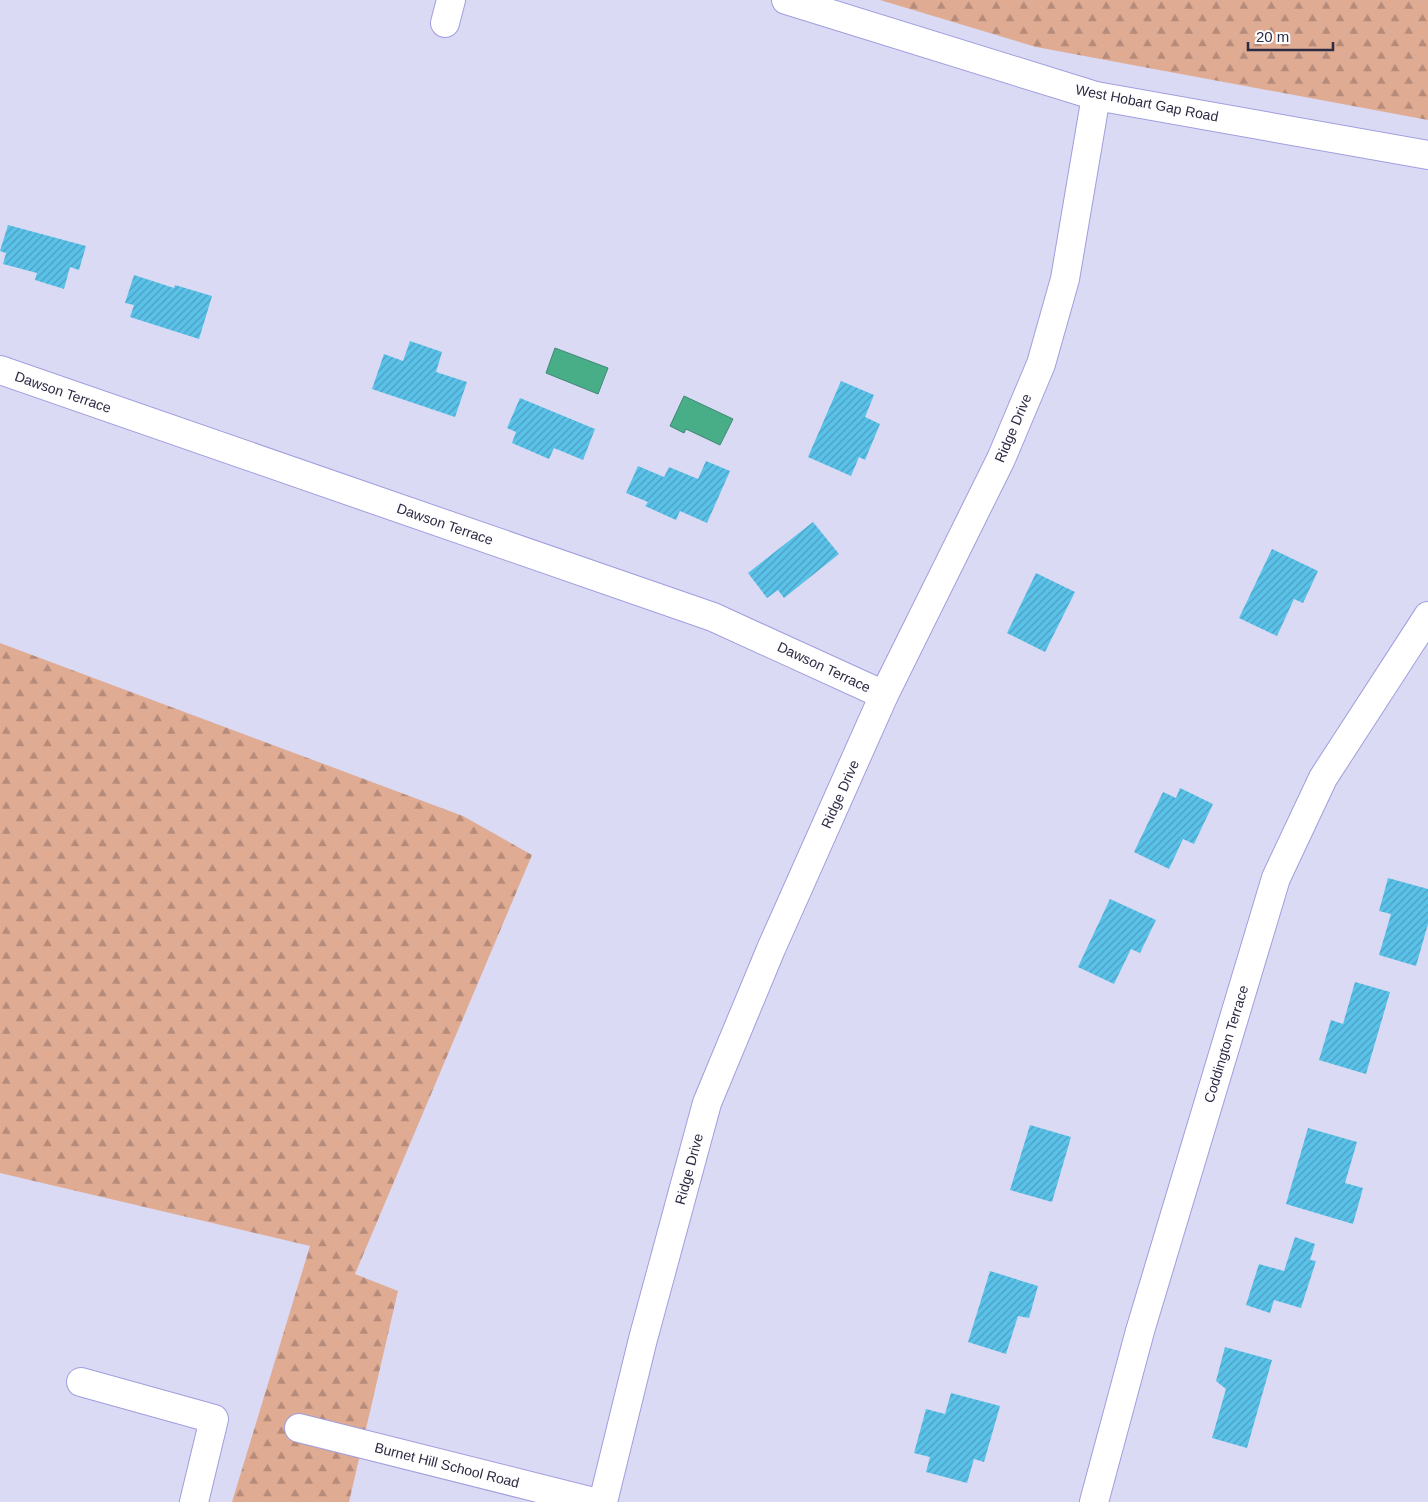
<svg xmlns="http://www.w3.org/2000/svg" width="1428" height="1502" viewBox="0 0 1428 1502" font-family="Arial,sans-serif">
	<defs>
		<pattern id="forest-firs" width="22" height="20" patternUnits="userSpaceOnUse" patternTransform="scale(1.25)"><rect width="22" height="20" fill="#e0ab93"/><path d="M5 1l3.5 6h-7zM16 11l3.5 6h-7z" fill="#b68b7a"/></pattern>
		<pattern id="building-hatch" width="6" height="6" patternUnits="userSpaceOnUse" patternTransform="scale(1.25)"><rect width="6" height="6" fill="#5ac2e9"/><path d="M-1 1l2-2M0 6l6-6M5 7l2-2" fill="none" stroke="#4b9ebe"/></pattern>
	</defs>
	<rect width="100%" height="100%" fill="#dadaf5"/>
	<g fill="url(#forest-firs)">
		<path d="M880,0H1428V120L1036,47Z"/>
		<path d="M0,643L463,816L532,855L355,1274L398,1291L349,1502H232L310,1246L0,1173Z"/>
	</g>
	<g fill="#48ae88" stroke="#408774">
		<path d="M555,348L608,368L598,394L546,373Z"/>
		<path d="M684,396L733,419L720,445L686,429L684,433L670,426Z"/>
	</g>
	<g fill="url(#building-hatch)">
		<path d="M8,225L86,246L79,270L70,267L64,289L35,280L37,273L3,264L6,253L0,251Z"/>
		<path d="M134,275L174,288L175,285L212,296L199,339L130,317L134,305L125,303Z"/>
		<path d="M410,341L442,352L436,372L467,382L455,417L372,389L384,354L403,361Z"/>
		<path d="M841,381L874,395L865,417L880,424L865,460L859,457L851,476L808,457Z"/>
		<path d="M520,398L595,429L583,460L554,448L549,459L512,443L516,432L507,428Z"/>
		<path d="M706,461L730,471L707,523L680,511L676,520L645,506L648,502L626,493L638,466L664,477L669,467L698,479Z"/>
		<path d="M813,522L839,554L784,598L778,590L767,598L748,573Z"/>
		<path d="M1272,549L1318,571L1303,603L1294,599L1277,636L1239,618Z"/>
		<path d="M1036,573L1075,592L1045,652L1007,633Z"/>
		<path d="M1180,788L1213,804L1194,844L1183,839L1169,869L1134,852L1163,792L1176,798Z"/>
		<path d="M1388,878L1428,889V924L1416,966L1379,955L1391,914L1379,911Z"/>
		<path d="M1110,899L1156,920L1140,953L1131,949L1114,984L1078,967Z"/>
		<path d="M1355,982L1390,992L1366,1074L1319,1060L1331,1020L1343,1024Z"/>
		<path d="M1030,1125L1071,1137L1052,1202L1010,1190Z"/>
		<path d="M1308,1128L1357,1142L1345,1183L1363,1188L1353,1224L1286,1204Z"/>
		<path d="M1295,1237L1315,1244L1310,1260L1316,1261L1301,1308L1274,1300L1270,1313L1246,1305L1259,1264L1284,1271Z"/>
		<path d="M990,1271L1038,1286L1029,1318L1018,1316L1006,1354L968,1342Z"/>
		<path d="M1225,1347L1272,1360L1247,1448L1212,1438L1226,1389L1216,1381Z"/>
		<path d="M951,1393L1000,1406L984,1462L974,1459L967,1483L926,1472L930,1457L914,1453L926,1409L945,1414Z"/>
	</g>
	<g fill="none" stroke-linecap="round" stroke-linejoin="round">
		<defs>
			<g id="minor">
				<path d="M786,0L1096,96L1428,155"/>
				<path d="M445,23L451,0"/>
				<path d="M0,370L713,617L884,695"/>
				<path d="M81,1382L214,1419L194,1502"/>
				<path d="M299,1428L594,1502"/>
				<path d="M603,1502L643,1339L707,1103L771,949L884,695L1001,459L1041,364L1065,279L1096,96"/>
				<path d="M1094,1502L1140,1331L1276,878L1323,778L1428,616"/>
			</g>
		</defs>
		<use href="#minor" stroke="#a19edd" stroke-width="30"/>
		<use href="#minor" stroke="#fff" stroke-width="28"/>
	</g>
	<g text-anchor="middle" stroke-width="4.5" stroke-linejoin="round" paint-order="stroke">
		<g font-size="14" fill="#2c2b44" stroke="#fefefe">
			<text transform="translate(1147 103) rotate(11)" y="5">West Hobart Gap Road</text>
			<text transform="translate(63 392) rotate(19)" y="5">Dawson Terrace</text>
			<text transform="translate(1013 428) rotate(-67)" y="5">Ridge Drive</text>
			<text transform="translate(445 524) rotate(19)" y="5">Dawson Terrace</text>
			<text transform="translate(824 667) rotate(25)" y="5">Dawson Terrace</text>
			<text transform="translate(840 794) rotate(-66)" y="5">Ridge Drive</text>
			<text transform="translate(1226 1044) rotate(-73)" y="5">Coddington Terrace</text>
			<text transform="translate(689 1169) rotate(-75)" y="5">Ridge Drive</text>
			<text transform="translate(447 1465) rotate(14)" y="5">Burnet Hill School Road</text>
		</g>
	</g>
	<path d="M1248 42v8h85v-8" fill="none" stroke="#2c2b44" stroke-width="2.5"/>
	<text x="1256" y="42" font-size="15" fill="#2c2b44" stroke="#fefefe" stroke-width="4" paint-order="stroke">20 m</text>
</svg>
